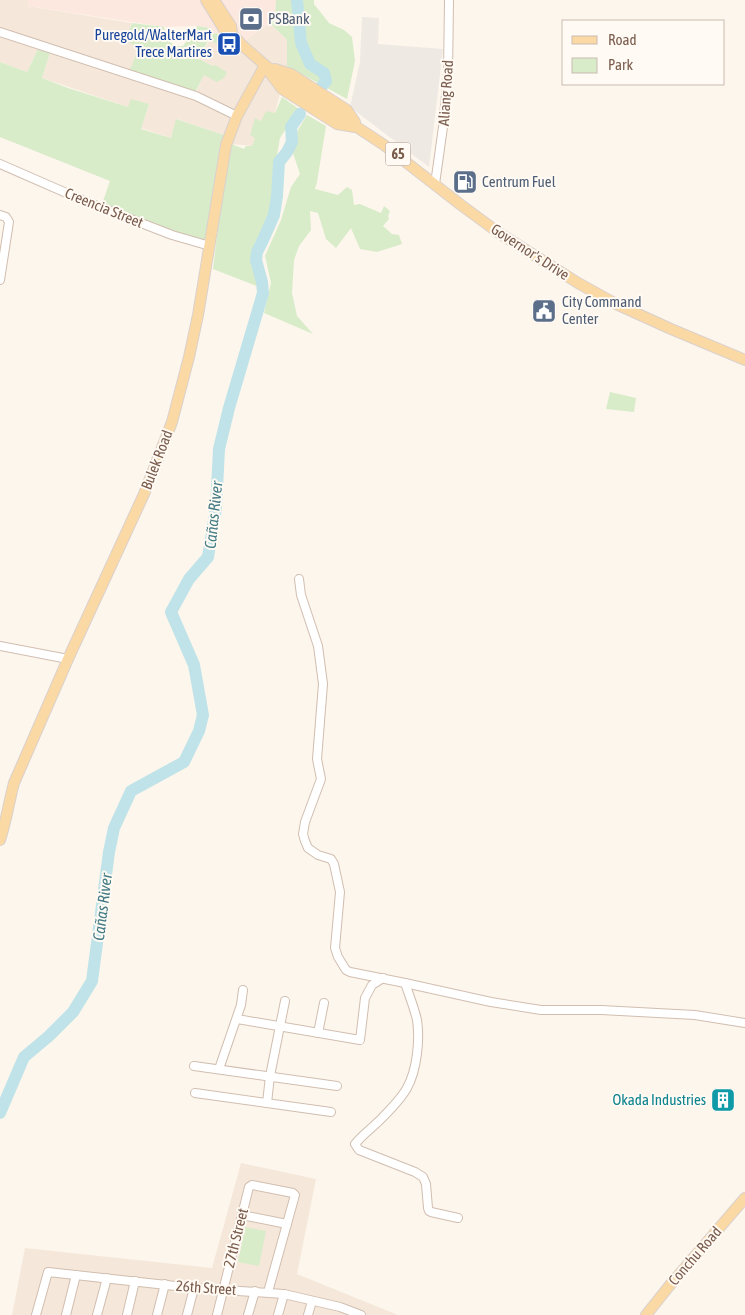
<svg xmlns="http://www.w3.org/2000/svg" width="745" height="1315" viewBox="0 0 745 1315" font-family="'Asap Condensed',sans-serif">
	<rect width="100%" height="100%" fill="#fdf6ec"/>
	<g fill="#f5e8da">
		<path d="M0,0H28V6L132,23L125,41L139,46L196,93L204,74L213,66L199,59L209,41L220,44L232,34L242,45L249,37L270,23L287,40V66L275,113L261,121L255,119L253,126L255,138L252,146L231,144L224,135L177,119L171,138L141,128L149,105L128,107L42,78L50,53L38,49L27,72L0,62Z"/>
		<path d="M241,1163L316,1179L297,1274L398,1315H12L25,1248L212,1268Z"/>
	</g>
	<path fill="#fde8e0" d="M28,0H276L275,15L270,23L249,37L242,45L232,34L223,41L217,33L213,34L211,28L197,26L164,27L28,6Z"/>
	<path fill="#efe9e4" d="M362,17L379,18L378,44L443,49L429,167L350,107L360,62Z"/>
	<g fill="#d8ecc9">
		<path d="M276,0H314V4L329,23L344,30L352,37L355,61L347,99L287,66V40L270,23L275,15Z"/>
		<path d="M132,23L164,27L167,40L176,46H183L197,26L211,28L213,34L217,33L223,41L220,44L208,41L199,59L213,66L215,65L227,72L224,78L217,82L204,75L195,93L130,70L139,47L125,41Z"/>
		<path d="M38,49L50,53L42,78L68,88L128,107L131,99L149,104L141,129L171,138L176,119L224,135L220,146L206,241L166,228L102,204L110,181L0,137V62L27,72Z"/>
		<path d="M282,97L299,109L280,138L277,155L270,215L255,246L253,259L259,287L213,269C218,227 223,186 231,144L244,149L246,146H252L255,138L250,135L255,118L261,121L266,111L275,113Z"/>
		<path d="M307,115L326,126L317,182L315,189L338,195L347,187L352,190L354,205L360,204L381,213L384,206L390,211L388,216L389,219L383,226L392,234L399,235L402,244L377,252L360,249L351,228L336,248L326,239L318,213L310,211L311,230L299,246L294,260L292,293L297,316L313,334L264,313L271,283L265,256L281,220L291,187L300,174L293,153L298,130Z"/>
		<path d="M610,392L636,398L634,412L606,409Z"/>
		<path d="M245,1227L266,1231L259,1266L238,1262Z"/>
	</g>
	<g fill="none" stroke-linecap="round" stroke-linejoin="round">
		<g stroke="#bfe3e8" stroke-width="12">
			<path d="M297,0L301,43L310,64L324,73L326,81L322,86"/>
			<path d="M0,1113L24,1057L49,1036L73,1012L92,981L109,852L114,828L131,791L184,762L199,731L203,715L194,665L171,612L189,579L208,557L216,508L219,449L229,408L263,293L262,282L256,260L257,252L263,240L274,215L277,196L279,162L287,152L292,142L291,127L300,114"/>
		</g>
		<defs>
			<g id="minor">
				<path d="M0,32L196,96L237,116"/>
				<path d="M0,164L87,202L172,235L210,246"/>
				<path d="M435,184L443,127L448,74L449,0"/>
				<path d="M0,215L6,217L9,222L0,280"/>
				<path d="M299,579L301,595L318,646L323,684L317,759L321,779L305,822L303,834L305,841L308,848L318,855L331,859L334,864L340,892L335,948L338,957L346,970L350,972L405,983L491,1002L541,1010H601L695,1015L745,1023"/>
				<path d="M0,646L68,659"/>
				<path d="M405,983C409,995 414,1007 417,1020C420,1040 417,1070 407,1088C402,1097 388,1112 380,1120C372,1128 362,1135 355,1144L359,1150L415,1172L423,1177L426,1184L428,1208L429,1211L431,1212L458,1218"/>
				<path d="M237,1019L360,1040L365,998L372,985L383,978"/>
				<path d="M318,1033L324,1003"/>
				<path d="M194,1066L337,1086"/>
				<path d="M219,1069L241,1005L243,990"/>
				<path d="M195,1093L331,1112"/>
				<path d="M267,1103L270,1076L285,1001"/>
				<path d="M242,1215L287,1224"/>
				<path d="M36,1315L48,1272L194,1288L284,1294L340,1307L361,1315"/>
				<path d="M66,1315L76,1275"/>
				<path d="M97,1315L107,1278"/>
				<path d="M127,1315L135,1281"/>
				<path d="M157,1315L165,1284"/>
				<path d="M187,1315L194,1288"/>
				<path d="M217,1315L249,1187L252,1185L293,1193L295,1195L268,1292"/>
				<path d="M248,1315L255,1291"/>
				<path d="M278,1315L284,1294"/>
				<path d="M308,1315L312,1301"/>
			</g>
			<g id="major">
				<path d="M206,0L225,31L232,34L242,45L265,65L287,81L384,145L461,205L499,233L578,283L616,304L671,329L745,360"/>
				<path d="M214,0L231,26L232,34"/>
				<path d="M275,69L291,74L347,110L355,122"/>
				<path d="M270,73L282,89L337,124L355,127"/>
				<path d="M0,840C6,822 9,802 14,783L68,659L144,494L172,422L189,357L198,315L226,145L237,116L265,65"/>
				<path d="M646,1315L670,1285L745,1198"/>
			</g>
		</defs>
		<use href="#minor" stroke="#d1beb0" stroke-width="10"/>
		<use href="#major" stroke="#dad1cd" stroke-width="12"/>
		<use href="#minor" stroke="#fff" stroke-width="8"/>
		<use href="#major" stroke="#fbd9a5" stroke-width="10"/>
	</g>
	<defs>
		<symbol id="bank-square" viewBox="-11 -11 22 22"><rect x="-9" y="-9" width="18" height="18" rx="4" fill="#5c6f8a" stroke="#fffaf3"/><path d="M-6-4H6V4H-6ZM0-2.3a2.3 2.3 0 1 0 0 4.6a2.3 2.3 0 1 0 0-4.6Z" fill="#fff"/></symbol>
		<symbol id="bus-square" viewBox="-11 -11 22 22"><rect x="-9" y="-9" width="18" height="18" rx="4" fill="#1a4fb4" stroke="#fffaf3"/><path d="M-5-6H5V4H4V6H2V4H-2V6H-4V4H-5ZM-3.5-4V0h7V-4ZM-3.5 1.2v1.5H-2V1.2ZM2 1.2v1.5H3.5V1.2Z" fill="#fff"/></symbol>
		<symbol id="fuel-square" viewBox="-11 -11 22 22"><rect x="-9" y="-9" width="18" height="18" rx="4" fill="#5c6f8a" stroke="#fffaf3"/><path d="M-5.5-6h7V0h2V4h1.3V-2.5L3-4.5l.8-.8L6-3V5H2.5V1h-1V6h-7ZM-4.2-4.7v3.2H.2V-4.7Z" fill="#fff"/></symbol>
		<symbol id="civic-square" viewBox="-11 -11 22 22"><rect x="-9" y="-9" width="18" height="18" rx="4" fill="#5c6f8a" stroke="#fffaf3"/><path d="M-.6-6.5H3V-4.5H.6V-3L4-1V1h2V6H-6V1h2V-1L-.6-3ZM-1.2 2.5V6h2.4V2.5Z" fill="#fff"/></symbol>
		<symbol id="building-square" viewBox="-11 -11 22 22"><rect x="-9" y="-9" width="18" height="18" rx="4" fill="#0f9aa8" stroke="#fffaf3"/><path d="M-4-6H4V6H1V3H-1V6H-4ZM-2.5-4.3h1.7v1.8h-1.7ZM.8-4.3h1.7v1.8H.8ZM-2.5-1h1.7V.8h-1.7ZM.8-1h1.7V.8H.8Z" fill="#fff"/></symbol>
	</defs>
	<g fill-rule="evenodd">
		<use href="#bank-square" x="237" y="5" width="28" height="28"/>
		<use href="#bus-square" x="215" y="30" width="28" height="28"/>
		<use href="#fuel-square" x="451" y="168" width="28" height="28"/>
		<use href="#civic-square" x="530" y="297" width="28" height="28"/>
		<use href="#building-square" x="709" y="1086" width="28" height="28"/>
	</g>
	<g text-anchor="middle" stroke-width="4" stroke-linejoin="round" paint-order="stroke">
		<rect fill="#fffaf3" stroke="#a28b7f" stroke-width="1" x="385.5" y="142.5" width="25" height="23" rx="4"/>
		<g font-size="14" font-weight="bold" fill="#7a5c4d">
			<text x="398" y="159">65</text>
		</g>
		<g font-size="15" fill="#4e5e75" stroke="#fffaf3" text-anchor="start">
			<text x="268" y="24">PSBank</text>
			<text x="482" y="187">Centrum Fuel</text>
			<text x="562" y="307">City Command<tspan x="562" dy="17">Center</tspan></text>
		</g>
		<g font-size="15" fill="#164399" stroke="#fffaf3" text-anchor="end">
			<text x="212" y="40">Puregold/WalterMart<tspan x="212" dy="17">Trece Martires</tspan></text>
		</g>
		<g font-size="15" fill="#7a5c4d" stroke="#fffaf3">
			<text transform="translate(446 93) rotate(-86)" y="5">Aliang Road</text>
			<text transform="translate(104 208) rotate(22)" y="5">Creencia Street</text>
			<text transform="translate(530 252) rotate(33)" y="5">Governor's Drive</text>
			<text transform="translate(157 460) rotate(-69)" y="5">Bulek Road</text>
			<text transform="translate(236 1238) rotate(-76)" y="5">27th Street</text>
			<text transform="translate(695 1256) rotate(-49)" y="5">Conchu Road</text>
			<text transform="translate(206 1288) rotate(4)" y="5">26th Street</text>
		</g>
		<g font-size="15" fill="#0d838f" stroke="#fffaf3" text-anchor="end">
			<text x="706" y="1105">Okada Industries</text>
		</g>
		<g font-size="16" font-style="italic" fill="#437c86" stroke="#fffaf3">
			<text transform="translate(213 515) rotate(-84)" y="6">Cañas River</text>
			<text transform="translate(102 907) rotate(-83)" y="6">Cañas River</text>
		</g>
	</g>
	<rect x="562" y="20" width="162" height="65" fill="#fffaf3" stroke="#cabbb1"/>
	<rect x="572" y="36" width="25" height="8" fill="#fbd9a5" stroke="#cabbb1"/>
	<text x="608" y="45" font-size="15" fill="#7a5c4d">Road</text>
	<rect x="572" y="58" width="25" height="15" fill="#d8ecc9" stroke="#cabbb1"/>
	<text x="608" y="70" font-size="15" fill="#7a5c4d">Park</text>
</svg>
